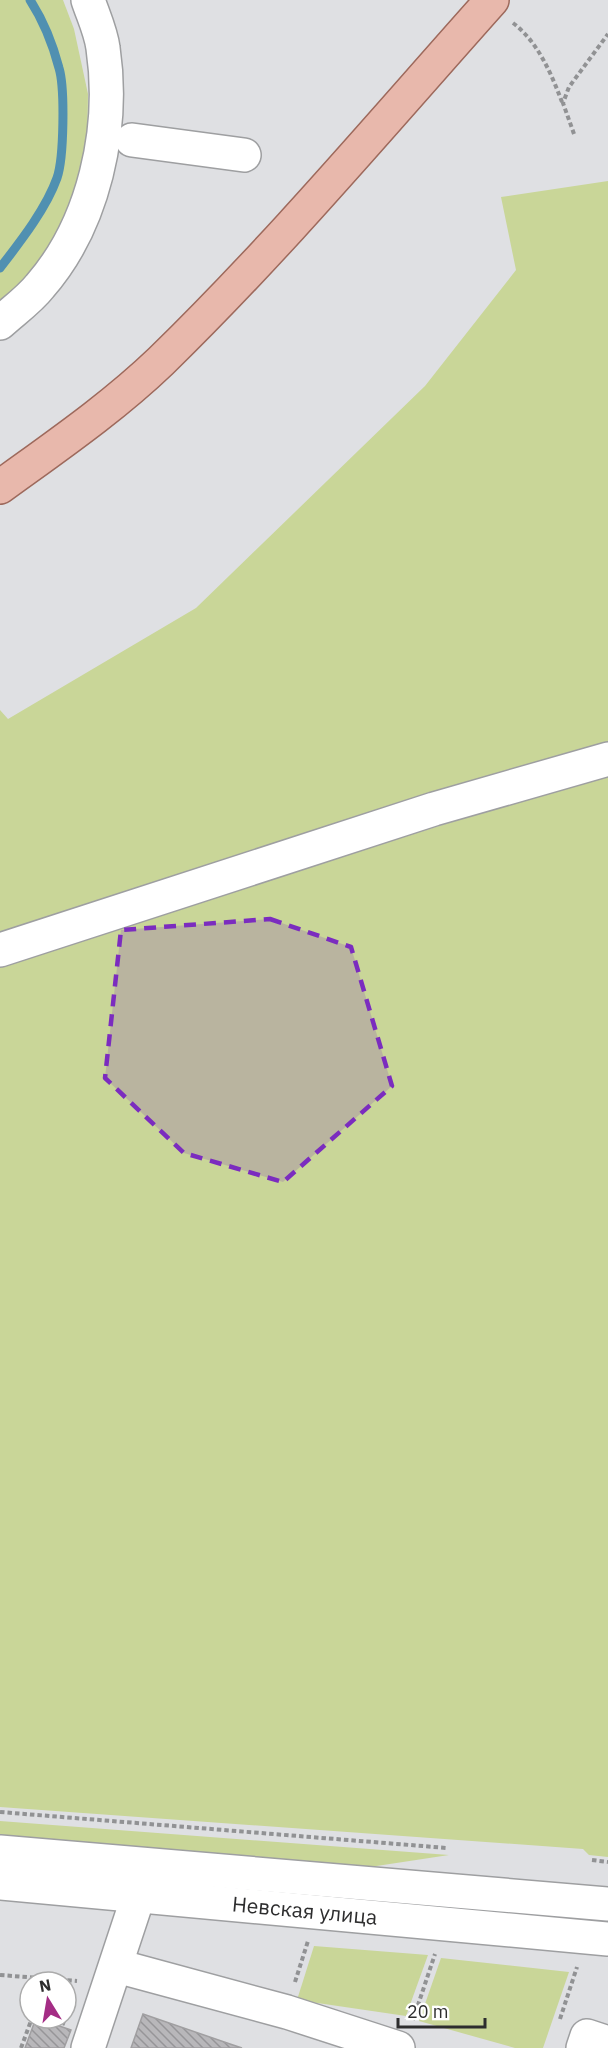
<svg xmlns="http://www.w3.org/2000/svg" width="608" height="2048" viewBox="0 0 608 2048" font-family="'IBM Plex Sans',sans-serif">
	<defs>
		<pattern id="building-back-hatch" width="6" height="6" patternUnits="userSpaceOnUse" patternTransform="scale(1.5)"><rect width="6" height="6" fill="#b8b7ba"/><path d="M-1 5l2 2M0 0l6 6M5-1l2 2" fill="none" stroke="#969598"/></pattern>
	</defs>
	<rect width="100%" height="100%" fill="#dfe0e3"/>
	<g fill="#c9d698">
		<path d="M0,0H63L74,29L88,94L87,155L66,228L0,313Z"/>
		<path d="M608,181V751L0,939V710L8,719L196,608L425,386L516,270L501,197Z"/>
		<path d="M608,773V1857L589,1855L583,1849L0,1807V963Z"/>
		<path d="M0,1821L449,1855L370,1867L0,1836Z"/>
		<path d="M314,1946L428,1955L406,2016L297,2000Z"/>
		<path d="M441,1958L569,1972L543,2048H515L419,2021Z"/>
	</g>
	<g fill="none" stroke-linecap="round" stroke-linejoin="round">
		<path stroke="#5090b1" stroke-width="9" d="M0,268C20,242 46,209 57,178C64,158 65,88 59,68C53,45 43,20 30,0"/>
	</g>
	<g fill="url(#building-back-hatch)" stroke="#a09fa1" stroke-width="1.5">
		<path d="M143,2014L233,2045L242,2048H131Z"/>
		<path d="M36,2018L71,2030L64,2048H25Z"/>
	</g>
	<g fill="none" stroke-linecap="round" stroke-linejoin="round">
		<defs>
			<g id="minor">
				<path d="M132,140L244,155"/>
				<path d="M0,323C13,311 29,300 40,286C94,224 115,129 103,48C101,32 93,15 88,0"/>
				<path d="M0,950L434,809L608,759"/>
				<path d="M0,1852L608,1904"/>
				<path id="s1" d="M0,1883L608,1939"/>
				<path d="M117,1966L287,2012L398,2048"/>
				<path d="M88,2048L139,1894"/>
				<path d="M583,2048L587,2036L608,2043"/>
			</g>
			<path id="major" d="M0,487C55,447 112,408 161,361C278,247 383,122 492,0"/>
		</defs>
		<use href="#minor" stroke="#9e9fa1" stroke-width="36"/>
		<use href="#major" stroke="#9d695c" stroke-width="36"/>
		<g stroke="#919294" stroke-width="4" stroke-dasharray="4.5 3" stroke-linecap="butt">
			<path d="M513,23C538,42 551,73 562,102"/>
			<path d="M574,134L563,103L569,87L608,34"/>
			<path d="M0,1812L447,1848"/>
			<path d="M592,1860L608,1862"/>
			<path d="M0,1975L77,1981"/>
			<path d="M295,1982L308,1941"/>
			<path d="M49,2018L65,2024"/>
			<path d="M560,2019L577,1967"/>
			<path d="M413,2020L435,1954"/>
			<path d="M21,2048L32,2018"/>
		</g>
		<use href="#minor" stroke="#fff" stroke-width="33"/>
		<use href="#major" stroke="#e8b8ac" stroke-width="33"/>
	</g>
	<path fill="#7b2cbf" fill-opacity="0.2" stroke="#7b2cbf" stroke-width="4.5" stroke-dasharray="12 8" stroke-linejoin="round" d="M270,919L351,947L392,1086L283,1182L184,1153L105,1078L121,930Z"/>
	<g text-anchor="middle" stroke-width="5" stroke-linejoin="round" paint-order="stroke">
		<g font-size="21" fill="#2d2d2e" stroke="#fff">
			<text dy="7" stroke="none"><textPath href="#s1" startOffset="306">Невская улица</textPath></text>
		</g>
	</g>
	<g transform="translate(48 2000) rotate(349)"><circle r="28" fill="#ffffff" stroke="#ababab" stroke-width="1.5"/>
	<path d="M0-4.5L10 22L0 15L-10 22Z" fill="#a42d85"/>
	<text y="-9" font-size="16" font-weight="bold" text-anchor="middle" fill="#2d2d2e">N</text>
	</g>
	<path d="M398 2018v9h87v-9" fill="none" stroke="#2d2d2e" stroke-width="3"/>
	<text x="407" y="2018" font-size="18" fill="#2d2d2e" stroke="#ffffff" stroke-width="4.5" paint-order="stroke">20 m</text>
</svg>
